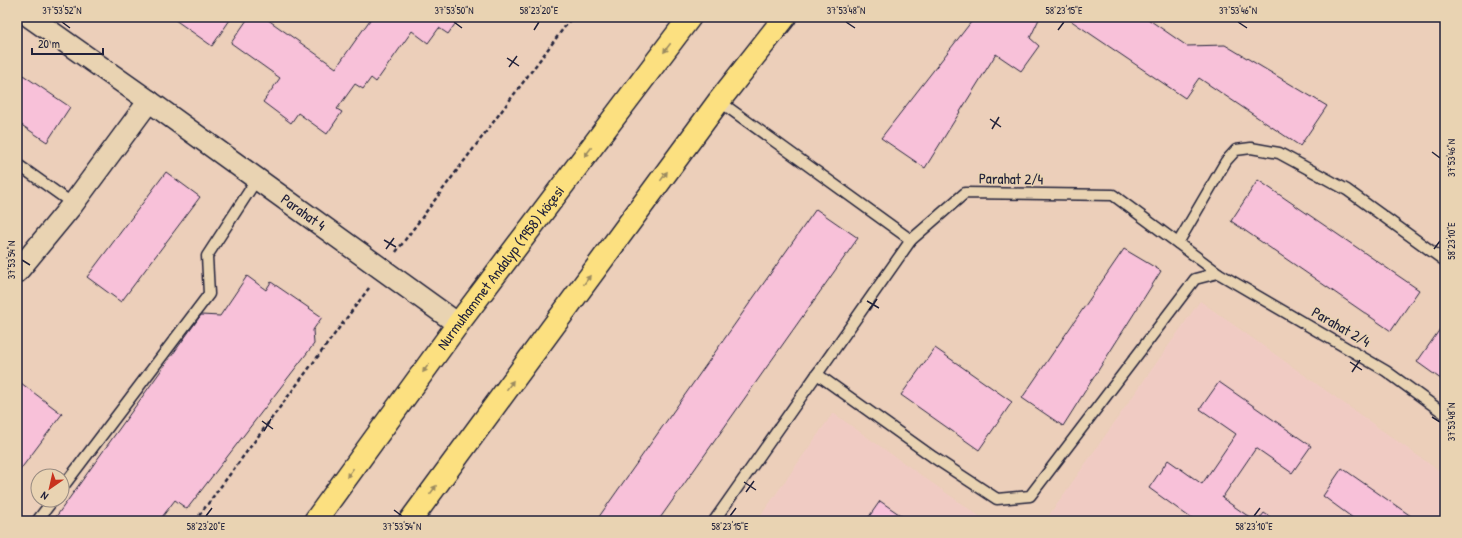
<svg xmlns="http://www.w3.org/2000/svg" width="1462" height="538" viewBox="0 0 1462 538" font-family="'Patrick Hand',sans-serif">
	<rect width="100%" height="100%" fill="#eccfba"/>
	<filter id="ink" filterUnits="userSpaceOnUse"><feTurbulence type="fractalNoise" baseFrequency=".025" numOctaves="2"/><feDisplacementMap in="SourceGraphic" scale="8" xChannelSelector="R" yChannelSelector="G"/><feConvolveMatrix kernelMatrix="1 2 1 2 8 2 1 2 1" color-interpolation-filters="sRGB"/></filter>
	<g filter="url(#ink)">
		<g fill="#f0cbc3">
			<path d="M1200,301L1445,475V521H1045Z"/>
			<path d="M833,413L986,521H757Z"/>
		</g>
		<g fill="#f8c1d9" stroke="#22223b">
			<path d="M171,17H232L212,46Z"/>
			<path d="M249,17H264L336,68L372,17H460L448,34L439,28L428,43L412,31L376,82L371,78L363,89L355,84L337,109L342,112L327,134L298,113L291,123L263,102L280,78L231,43Z"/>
			<path d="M975,17H1040L1030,38L1039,46L1021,71L996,54L925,168L881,138Z"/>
			<path d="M1072,17H1145L1187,46L1225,45L1327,106L1300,146L1199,78L1185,98L1070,20Z"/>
			<path d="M17,71L70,107L47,142L17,122Z"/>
			<path d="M166,172L200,197L121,302L87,277Z"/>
			<path d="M1258,180L1419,290L1391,331L1231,221Z"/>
			<path d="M816,209L858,238L658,521H596Z"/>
			<path d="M1124,249L1161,271L1063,426L1022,398Z"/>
			<path d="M247,276L266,290L271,282L322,317L313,330L314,344L187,509L175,500L159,521H53L201,315L220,316Z"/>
			<path d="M1445,322V382L1417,362Z"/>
			<path d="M935,348L1012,402L979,450L901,395Z"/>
			<path d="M17,380L62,414L17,474Z"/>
			<path d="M1219,382L1311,446L1292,473L1256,448L1222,498L1255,521H1195L1149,488L1168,460L1202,484L1236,434L1200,409Z"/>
			<path d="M1342,468L1418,521H1357L1323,496Z"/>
			<path d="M880,501L909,521H866Z"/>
			<path d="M1264,513L1276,521H1258Z"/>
		</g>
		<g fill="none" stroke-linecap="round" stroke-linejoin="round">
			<defs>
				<g id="service">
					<path d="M719,101L911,240L965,193L1113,195L1218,273"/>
					<path d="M17,164L73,204"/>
					<path d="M1178,243L1226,161L1236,150L1251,148L1279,153L1347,190L1445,261"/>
					<path d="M817,374L933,457L997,499L1030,496L1195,279L1218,273L1386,371L1445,414"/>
					<path d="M62,488L209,294L207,256L257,179"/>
					<path d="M37,521L53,500"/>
					<path d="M714,521L911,240"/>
				</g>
				<g id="minor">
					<path id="s1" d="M30,17L149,101L458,324"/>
					<path d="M17,272L73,204L149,101"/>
				</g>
				<g id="primary">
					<path id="s2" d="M315,521L458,324L690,17"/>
					<path d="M410,521L719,101L785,17"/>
				</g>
			</defs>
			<use href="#service" stroke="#22223b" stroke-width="13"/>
			<use href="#minor" stroke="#22223b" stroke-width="24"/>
			<use href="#primary" stroke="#22223b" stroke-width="25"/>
			<g stroke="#22223b" stroke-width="2.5" stroke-dasharray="4 3" stroke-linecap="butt">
				<path d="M396,252L572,17"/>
				<path d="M195,521L369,288"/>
			</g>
			<use href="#service" stroke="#e9d3b2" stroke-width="10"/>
			<use href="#minor" stroke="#e9d3b2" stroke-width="21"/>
			<use href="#primary" stroke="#fce080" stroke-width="22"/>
		</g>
		<defs><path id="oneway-solid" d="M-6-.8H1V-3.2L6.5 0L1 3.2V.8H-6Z"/></defs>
		<g fill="#9a8a61">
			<use href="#oneway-solid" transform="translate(667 48) rotate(127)"/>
			<use href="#oneway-solid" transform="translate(588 152) rotate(127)"/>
			<use href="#oneway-solid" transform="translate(664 176) rotate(-54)"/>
			<use href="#oneway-solid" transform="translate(587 280) rotate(-54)"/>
			<use href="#oneway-solid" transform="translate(426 368) rotate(126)"/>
			<use href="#oneway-solid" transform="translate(510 385) rotate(-54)"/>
			<use href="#oneway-solid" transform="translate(350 473) rotate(126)"/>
			<use href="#oneway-solid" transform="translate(433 490) rotate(-54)"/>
		</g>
	</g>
	<path fill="none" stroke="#22223b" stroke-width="1.5" d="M62,22L70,28M454,22L462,28M846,22L855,28M1238,22L1247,28M534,30L539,22M1058,30L1064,22M507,58L519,66M509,67L517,56M990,119L1001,127M992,129L999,117M1432,152L1440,158M384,240L396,247M386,249L394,238M1434,249L1440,241M22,260L30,265M867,301L879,308M869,310L877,299M1350,362L1362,370M1352,372L1360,360M1432,417L1440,422M262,421L273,429M264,431L271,419M744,482L756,490M746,492L754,481M394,510L402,516M206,516L212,508M730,516L736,508M1254,516L1260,508"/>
	<g text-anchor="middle" stroke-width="3" stroke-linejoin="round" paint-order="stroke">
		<g font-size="15" fill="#22223b" stroke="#e9d3b2">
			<text transform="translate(1011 179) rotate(1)" y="5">Parahat 2/4</text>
			<text dy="5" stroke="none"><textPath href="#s1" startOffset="336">Parahat 4</textPath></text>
			<text dy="5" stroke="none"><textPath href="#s2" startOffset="314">Nurmuhammet Andalyp (1958) köçesi</textPath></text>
			<text transform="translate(1341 327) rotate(30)" y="5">Parahat 2/4</text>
		</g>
	</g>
	<rect width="1462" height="538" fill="none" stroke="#e9d3b2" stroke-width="44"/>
	<g transform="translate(50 488) rotate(214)"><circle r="19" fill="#e9d3b2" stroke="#998c82"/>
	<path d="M0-3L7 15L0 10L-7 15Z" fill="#c8321e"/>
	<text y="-6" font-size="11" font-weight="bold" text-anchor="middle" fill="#22223b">N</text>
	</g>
	<path d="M32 48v6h71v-6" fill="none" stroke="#22223b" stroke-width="2"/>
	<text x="38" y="48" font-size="12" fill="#22223b" stroke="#e9d3b2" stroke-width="3" paint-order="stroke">20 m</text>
	<rect x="22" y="22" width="1418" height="494" fill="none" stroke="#22223b" stroke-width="1.5"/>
	<g font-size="10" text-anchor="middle" fill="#22223b">
		<text x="62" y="14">37°53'52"N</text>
		<text x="454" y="14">37°53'50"N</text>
		<text x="539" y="14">58°23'20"E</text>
		<text x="846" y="14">37°53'48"N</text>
		<text x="1064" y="14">58°23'15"E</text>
		<text x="1238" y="14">37°53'46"N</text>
		<text transform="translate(1451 158) rotate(-90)" y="4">37°53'46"N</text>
		<text transform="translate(1451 241) rotate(-90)" y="4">58°23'10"E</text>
		<text transform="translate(11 260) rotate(-90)" y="4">37°53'54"N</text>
		<text transform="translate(1451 422) rotate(-90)" y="4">37°53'48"N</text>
		<text x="206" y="530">58°23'20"E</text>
		<text x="402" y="530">37°53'54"N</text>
		<text x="730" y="530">58°23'15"E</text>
		<text x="1254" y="530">58°23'10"E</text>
	</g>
</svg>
